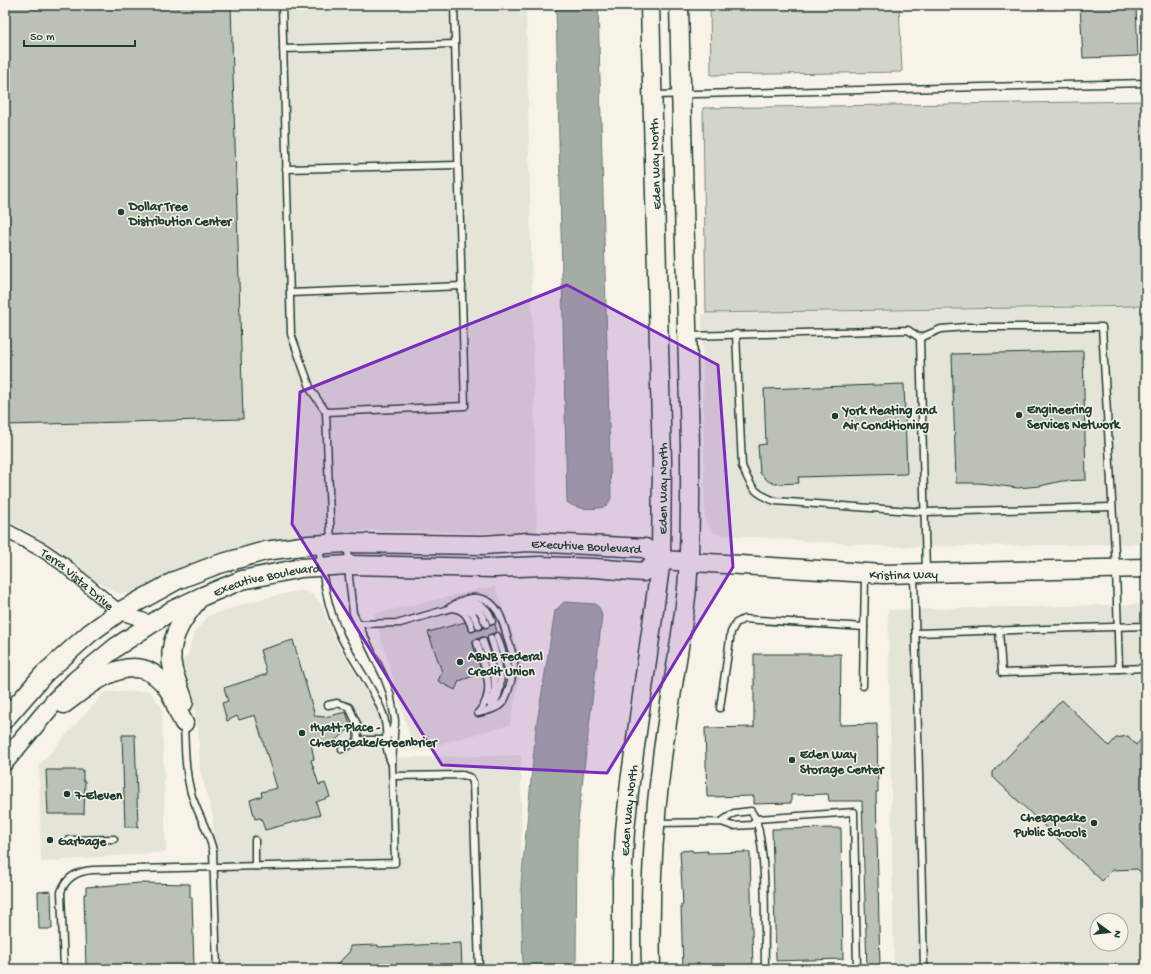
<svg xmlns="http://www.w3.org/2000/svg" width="1151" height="974" viewBox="0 0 1151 974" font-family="'Gochi Hand',sans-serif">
	<rect width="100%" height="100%" fill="#f7f3e8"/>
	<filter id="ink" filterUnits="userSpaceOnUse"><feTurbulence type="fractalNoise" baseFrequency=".025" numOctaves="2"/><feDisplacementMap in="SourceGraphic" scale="8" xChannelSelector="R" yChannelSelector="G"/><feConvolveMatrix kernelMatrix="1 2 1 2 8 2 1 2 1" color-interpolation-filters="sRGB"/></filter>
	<g filter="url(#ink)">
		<g fill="#e5e4d9" fill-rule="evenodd">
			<path d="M5,5H526L537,534L369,530L288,540L155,582L134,593H117L97,582L57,548L5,519Z"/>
			<path d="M1146,307V529L1139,530L1140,544L895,547L722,535L715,533L705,522L702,314Z"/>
			<path d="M495,586L523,661L510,725L414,751L374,614Z"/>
			<path d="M301,590L313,595L321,604L335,640L370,697L382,721L386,758L521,755L522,969H219L213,817L200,771L198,728L194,704L176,664L188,656L193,634L208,616L254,601Z"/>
			<path d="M1146,604V969H894L888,610ZM1097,920H1121V944H1097Z"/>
			<path d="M149,691L162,708L166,852L41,862L39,765L105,692Z"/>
		</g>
		<g fill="#d3d5ca" stroke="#79897f">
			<path d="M710,5H899L902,72L711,75Z"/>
			<path d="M1146,101V306L706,313L703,108Z"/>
		</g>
		<g fill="#a4ada3" stroke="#6f8077">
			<path d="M556,5H598L611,498L607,506C596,510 576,510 567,502Z"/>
			<path d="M564,602L596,604L600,609L602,616L577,829L576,969H523L521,884L536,729L555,611Z"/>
		</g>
		<g fill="#bbc1b6" stroke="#1f3d34">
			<path d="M5,5H231L243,419L5,425Z"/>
			<path d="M1080,5H1136L1138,56L1083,58Z"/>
			<path d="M1083,351L1086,480L1062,481L1040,486L1018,488L979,483H956L952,354Z"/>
			<path d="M904,384L907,474L798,477L799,483L775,484L768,481L760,473L758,445L766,444L764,389Z"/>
			<path d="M465,622L471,632L495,624L497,632L488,635L487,638L482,637L473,640V644L482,673L459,681L455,690L438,681L442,672L428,632Z"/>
			<path d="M293,640L315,716L325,717L346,712L351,727L339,738L329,743H311L314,759L311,760L319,785L325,783L330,797L316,802L320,815L265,830L261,818L255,819L250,800L262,796L261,792L277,788L255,715L239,720L237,716L227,721L222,703L228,701L224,688L267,674L260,650Z"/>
			<path d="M754,654H841L840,725L877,724L878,792H876L880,969H867L862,801H829L828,794L791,795V803L754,804V796L707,797L705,728L754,727Z"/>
			<path d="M1062,700L1109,746L1116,738L1128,736L1136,745L1146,734V877L1137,869L1113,870L1102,881L993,777V772Z"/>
			<path d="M122,735H135L138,827H125Z"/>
			<path d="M46,770H83V781H85L84,814H48Z"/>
			<path d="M841,828L843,959L776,961L772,829Z"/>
			<path d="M692,850L693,852L708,851L707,853L750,852L753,969H683L681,905H683L680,851Z"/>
			<path d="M140,883L190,884V897H192L194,969H86L84,894H86V887Z"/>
			<path d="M51,891L52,929H39L38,892Z"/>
			<path d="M461,943L462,969H333L350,951V946L378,945V947Z"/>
		</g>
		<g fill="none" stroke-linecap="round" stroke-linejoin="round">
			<defs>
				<g id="lane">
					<path d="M282,5L291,334L311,390L326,412L331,543"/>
					<path d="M283,49L455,44"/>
					<path d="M654,95L1146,83"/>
					<path d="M286,169L458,165"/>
					<path d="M290,293L462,286"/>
					<path d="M736,334L742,466C751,487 753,493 775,501L925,512L1112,507"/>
					<path d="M690,336L908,330L920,338L926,571"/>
					<path d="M920,338L941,329L966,327H1102L1116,569L1119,669"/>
					<path d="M326,412L465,406L454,5"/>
					<path d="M319,546C323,578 327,608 341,637C354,663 373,686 383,714C390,732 382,746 392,764"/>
					<path d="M914,575L924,969"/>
					<path d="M469,605L480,611L486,624"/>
					<path d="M458,606L472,612L479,626"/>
					<path d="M449,608C458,603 467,596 478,598C499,601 503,622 508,640C510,646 513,654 514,661C515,668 508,696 503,702C497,709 487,711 478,713"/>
					<path d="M451,608C464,609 468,616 472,628"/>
					<path d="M357,624L400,623L469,603C482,603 489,609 492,621"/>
					<path d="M999,630L1002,673L1146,668"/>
					<path d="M916,633L1146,626"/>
					<path d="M497,636L508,669L507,677"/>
					<path d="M483,641C489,661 502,684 490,704"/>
					<path d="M477,643C484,668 498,691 478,713"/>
					<path d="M863,686L865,575"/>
					<path d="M328,705L337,703L349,707L357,724L358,741"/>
					<path d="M720,708L731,632L736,623L744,619L864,627"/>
					<path d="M490,709C509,687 498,662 491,638"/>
					<path d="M184,724C185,747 185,770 191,793C197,813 209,831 213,851L217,969"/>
					<path d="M342,749L360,740H385L395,725"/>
					<path d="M393,776L463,775L471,778L473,782L479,969"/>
					<path d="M658,823L721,822L734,813L751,811L756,819L752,825L733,826L721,822"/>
					<path d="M68,840L114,839"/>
					<path d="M255,840V866"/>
					<path d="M64,969L61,892C66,877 78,871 93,870L395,863L392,764L395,720L390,693L384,677L353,613L349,577L348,544"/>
					<path d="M765,969C764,924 768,861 756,819L854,812L857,969"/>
				</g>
				<g id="street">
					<path id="s1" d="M5,530L44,551L63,564L119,612L152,623"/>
				</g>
				<g id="secondary">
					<path id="s2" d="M661,560L883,574L1146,568"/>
					<path d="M184,702C181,691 176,681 173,670C166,643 181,620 198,600"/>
					<path d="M64,704C94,682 137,644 168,689C175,699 177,712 184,723"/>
					<path id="s3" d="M5,719L44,674L90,633L119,612L177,580L216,565L265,551L309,545L348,543L483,545L528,542L645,548L661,560"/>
					<path id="s4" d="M5,761L55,701L76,680L116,647L171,611L203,596L242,580L301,568L348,565L494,568L541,566L595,568L643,572L661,560"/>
					<path id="s5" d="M622,969V880L625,831L630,782L661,560L662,461L650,5"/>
					<path d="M651,969C649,898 653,829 662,758C669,702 681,645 687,588C691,541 690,494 690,446L679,5"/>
				</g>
			</defs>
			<use href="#lane" stroke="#1f3d34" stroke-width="9"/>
			<use href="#street" stroke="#1f3d34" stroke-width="16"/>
			<use href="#secondary" stroke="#1f3d34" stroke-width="21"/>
			<use href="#lane" stroke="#f7f3e8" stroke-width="6"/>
			<use href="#street" stroke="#f7f3e8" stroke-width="13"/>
			<use href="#secondary" stroke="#f7f3e8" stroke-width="18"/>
		</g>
	</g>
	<path fill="#7b2cbf" fill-opacity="0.2" stroke="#7b2cbf" stroke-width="3" stroke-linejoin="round" d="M567,285L718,365L733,567L607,773L442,765L292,524L300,392Z"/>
	<g fill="#1f3d34" stroke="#f7f3e8" stroke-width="1.5">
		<circle cx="121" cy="212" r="4"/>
		<circle cx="1019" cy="415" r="4"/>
		<circle cx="835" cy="416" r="4"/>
		<circle cx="460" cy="662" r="4"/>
		<circle cx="302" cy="733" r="4"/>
		<circle cx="792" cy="760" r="4"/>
		<circle cx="67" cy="794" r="4"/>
		<circle cx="1094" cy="823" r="4"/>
		<circle cx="50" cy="840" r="4"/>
	</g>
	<g text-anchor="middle" stroke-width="3" stroke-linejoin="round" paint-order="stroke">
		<g font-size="13" fill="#1f3d34" stroke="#f7f3e8">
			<text transform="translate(654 164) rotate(-92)" y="5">Eden Way North</text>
			<text dy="5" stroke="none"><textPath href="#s5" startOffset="483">Eden Way North</textPath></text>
			<text dy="5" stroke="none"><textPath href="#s3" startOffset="638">Executive Boulevard</textPath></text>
			<text dy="5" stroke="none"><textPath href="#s2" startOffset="243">Kristina Way</textPath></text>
			<text dy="5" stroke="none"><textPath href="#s1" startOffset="88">Terra Vista Drive</textPath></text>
			<text dy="5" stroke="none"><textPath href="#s4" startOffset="327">Executive Boulevard</textPath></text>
			<text dy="5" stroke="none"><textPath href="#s5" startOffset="159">Eden Way North</textPath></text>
		</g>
		<g font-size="13" font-weight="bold" fill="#1f3d34" stroke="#f7f3e8" text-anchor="start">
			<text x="129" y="210">Dollar Tree<tspan x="129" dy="15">Distribution Center</tspan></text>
			<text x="1027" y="413">Engineering<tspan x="1027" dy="15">Services Network</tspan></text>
			<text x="843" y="414">York Heating and<tspan x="843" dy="15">Air Conditioning</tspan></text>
			<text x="468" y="660">ABNB Federal<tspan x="468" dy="15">Credit Union</tspan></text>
			<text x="310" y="731">Hyatt Place -<tspan x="310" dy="15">Chesapeake/Greenbrier</tspan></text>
			<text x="800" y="758">Eden Way<tspan x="800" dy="15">Storage Center</tspan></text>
			<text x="75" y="799">7-Eleven</text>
			<text x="1086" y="821" text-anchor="end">Chesapeake<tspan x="1086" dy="15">Public Schools</tspan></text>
			<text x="58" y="845">Garbage</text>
		</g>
	</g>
	<rect width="1151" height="974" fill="none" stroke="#f7f3e8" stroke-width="20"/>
	<rect x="10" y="10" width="1131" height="954" fill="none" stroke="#1f3d34" stroke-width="1.5" filter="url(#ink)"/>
	<g transform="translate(1109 932) rotate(105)"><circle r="19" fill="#f7f3e8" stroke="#a1aaa0"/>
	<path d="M0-3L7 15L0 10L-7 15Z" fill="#1f3d34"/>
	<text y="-6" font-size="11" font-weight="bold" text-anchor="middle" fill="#1f3d34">N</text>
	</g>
	<path d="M24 40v6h111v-6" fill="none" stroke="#1f3d34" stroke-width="2"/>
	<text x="30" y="40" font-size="12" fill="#1f3d34" stroke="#f7f3e8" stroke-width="3" paint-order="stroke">50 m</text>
</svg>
